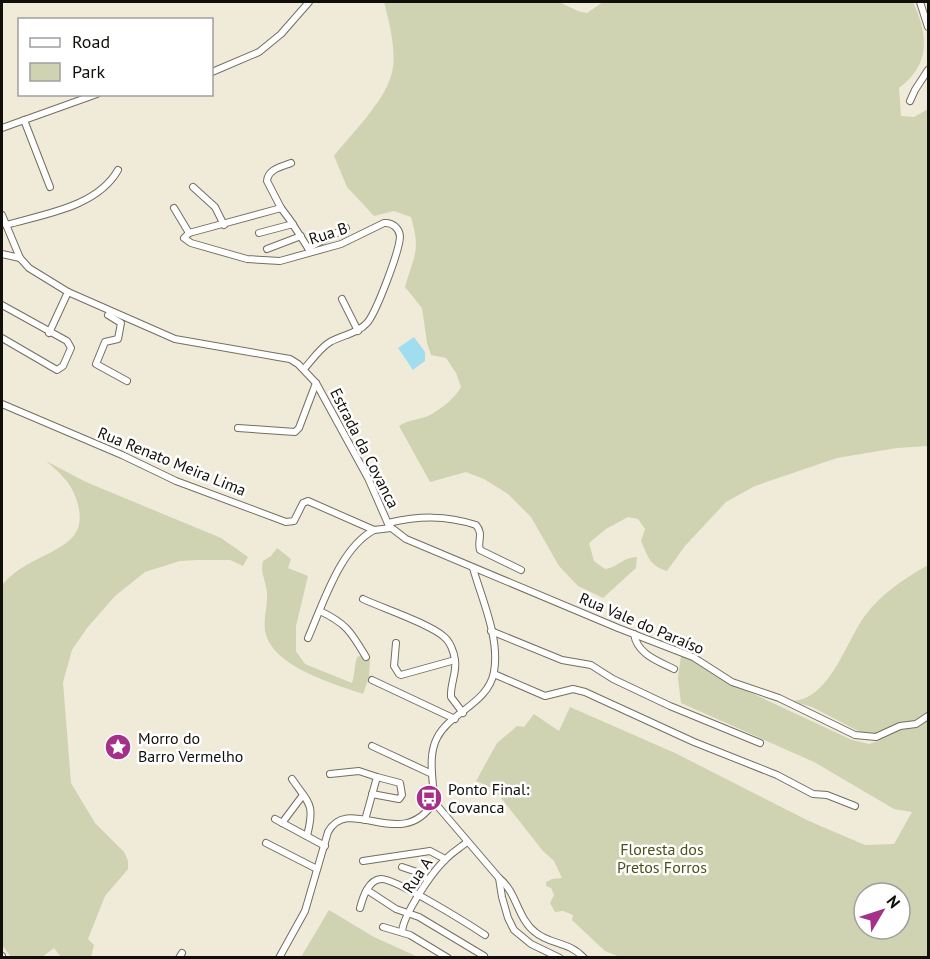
<svg xmlns="http://www.w3.org/2000/svg" width="930" height="959" viewBox="0 0 930 959" font-family="'PT Sans',sans-serif">
	<rect width="100%" height="100%" fill="#f0ebd9"/>
	<g fill="#cfd3b1" fill-rule="evenodd">
		<path d="M384,2H559L578,11L587,13L603,2H913C929,36 930,65 899,88L901,116L914,117L928,109V446L897,448L837,458L755,486L726,502L685,546L667,571C650,566 648,557 641,541L645,529L638,519L628,517L606,529L589,543L594,561L605,569C619,567 621,558 637,557L636,568L603,598L578,586L559,566L531,517L508,494L484,479L466,472L430,482L399,426C409,419 421,420 432,414C442,408 455,398 461,387L456,373L446,358L431,355L427,343L422,308L405,287C414,255 421,252 411,217L394,211L374,216L347,187L334,156C352,133 383,103 391,76C398,56 389,21 384,2Z"/>
		<path d="M46,461L86,482L221,538L248,557L243,566L230,560H198L180,561L145,572L115,596L87,628L72,650L63,682L71,783L95,823L124,852L128,861V869L105,896L88,939L94,945L91,957H61L54,948L42,957H11L2,945V585C17,567 35,561 55,550C78,538 84,525 77,501C74,492 70,484 63,477C58,471 52,466 46,461Z"/>
		<path d="M277,548L291,559L288,568L308,576L296,626V651L305,664L352,683C355,674 354,666 357,657L363,655L370,660L369,677L363,694C335,684 276,668 266,635C262,622 268,606 267,593C266,581 260,573 263,561L271,556Z"/>
		<path d="M928,565V957H620L605,951L572,920L573,915L563,911L555,912L550,903L554,895L551,888L546,886V882L552,879L562,878L554,861L543,851L494,789L476,781L497,743L517,726L524,727L534,714L559,731L570,707L675,753L809,821L865,845L894,844L912,812L894,809L814,762L681,703L678,678L681,656L697,661L728,682L852,740L869,744L880,740L864,734L812,707L791,701C829,701 846,642 864,617C880,594 904,579 928,565ZM864,893H900V929H864Z"/>
		<path d="M329,910L374,937L418,957H301Z"/>
	</g>
	<path fill="#a0deef" d="M414,337L425,352V361L413,370L398,348Z"/>
	<g fill="none" stroke-linecap="round" stroke-linejoin="round">
		<defs>
			<g id="minor">
				<path d="M920,2L928,27"/>
				<path d="M212,72L259,52L281,34L309,2"/>
				<path d="M910,101L915,90L928,70"/>
				<path d="M24,120L50,187"/>
				<path d="M2,128L97,94"/>
				<path d="M193,187L215,207L224,225"/>
				<path d="M174,208L189,233"/>
				<path d="M281,208L267,181C268,169 281,167 291,163"/>
				<path d="M2,215L20,258"/>
				<path d="M6,225C44,214 97,207 118,170"/>
				<path d="M259,233L293,224"/>
				<path d="M267,249L301,236"/>
				<path d="M309,249L308,248L346,228"/>
				<path d="M2,254L20,258L29,268L68,292L175,339L278,357L290,359L298,364L316,383L368,478L389,526L406,539L618,628L693,657L732,682L779,698L855,735L876,737L900,726L916,724L928,716"/>
				<path d="M342,299L358,331"/>
				<path d="M2,305L67,341L71,348L63,366L57,370L2,338"/>
				<path d="M108,315L121,323L118,339L105,342L96,364L127,381"/>
				<path d="M49,333L68,292"/>
				<path d="M304,369C312,360 320,348 330,342C342,335 357,334 367,323C376,313 400,250 400,236C399,228 392,222 384,223L341,244L280,261L247,259L191,243L184,238L189,233L281,208L290,220L308,248"/>
				<path d="M2,404L122,455L176,481L286,522L294,521L303,503L308,501L374,530L391,528"/>
				<path d="M238,428L295,432L299,428L316,383"/>
				<path d="M388,523C419,516 445,515 476,525C484,534 477,541 480,550L521,570"/>
				<path d="M473,568C482,600 500,638 494,672C488,704 450,712 437,738C427,757 434,782 434,802L499,878L502,897L508,918L514,930L531,944L560,958"/>
				<path d="M363,599C382,608 428,623 443,636C450,641 454,652 455,660C457,673 450,684 451,697L463,713"/>
				<path d="M320,611C347,624 351,632 366,657"/>
				<path d="M491,631L562,660L591,665L613,679L670,706L760,743"/>
				<path d="M634,634C637,654 658,661 674,669"/>
				<path d="M308,638C323,604 340,548 374,530"/>
				<path d="M396,643L394,666L399,674L401,675L455,660"/>
				<path d="M494,674L545,696L573,689L585,692L694,742L777,775L813,794L827,795L855,806"/>
				<path d="M372,680L455,719"/>
				<path d="M372,746L432,774"/>
				<path d="M330,774L359,771L377,777L365,820"/>
				<path d="M292,779C310,805 315,804 307,836"/>
				<path d="M372,794L399,799L402,795L400,783L377,777"/>
				<path d="M275,819L325,846"/>
				<path d="M282,823L303,795"/>
				<path d="M266,843L317,869"/>
				<path d="M363,861L430,851L445,859"/>
				<path d="M402,867L417,872L428,880"/>
				<path d="M499,878C517,892 517,918 535,932C550,945 569,941 584,958"/>
				<path d="M367,890L396,909L419,917L484,956"/>
				<path d="M360,908C363,897 368,880 381,879C395,878 470,925 485,935"/>
				<path d="M383,927L410,935L448,958"/>
				<path d="M402,932C403,915 432,872 445,860C451,853 460,848 467,842"/>
				<path d="M2,956V958"/>
				<path d="M179,958L182,953"/>
				<path d="M279,958L305,911L328,832C349,793 401,854 434,802"/>
			</g>
		</defs>
		<use href="#minor" stroke="#736e5f" stroke-width="8"/>
		<use href="#minor" stroke="#fff" stroke-width="6"/>
	</g>
	<defs>
		<symbol id="sight-disc" viewBox="-11 -11 22 22"><circle r="9.5" fill="#a5308a" stroke="#fff"/><path d="M0-6L1.8-2.2L6-1.7L2.9 1.2L3.7 5.4L0 3.3L-3.7 5.4L-2.9 1.2L-6-1.7L-1.8-2.2Z" fill="#fff"/></symbol>
		<symbol id="bus-disc" viewBox="-11 -11 22 22"><circle r="9.5" fill="#a5308a" stroke="#fff"/><path d="M-5-6H5V4H4V6H2V4H-2V6H-4V4H-5ZM-3.5-4V0h7V-4ZM-3.5 1.2v1.5H-2V1.2ZM2 1.2v1.5H3.5V1.2Z" fill="#fff"/></symbol>
	</defs>
	<g fill-rule="evenodd">
		<use href="#sight-disc" x="103" y="732" width="30" height="30"/>
		<use href="#bus-disc" x="414" y="783" width="30" height="30"/>
	</g>
	<g text-anchor="middle" stroke-width="5" stroke-linejoin="round" paint-order="stroke">
		<g font-size="16" fill="#110f09" stroke="#fff">
			<text transform="translate(328 233) rotate(-18)" y="6">Rua B</text>
			<text transform="translate(365 448) rotate(63)" y="6">Estrada da Covanca</text>
			<text transform="translate(172 461) rotate(22)" y="6">Rua Renato Meira Lima</text>
			<text transform="translate(642 623) rotate(23)" y="6">Rua Vale do Paraíso</text>
			<text transform="translate(417 875) rotate(-56)" y="6">Rua A</text>
		</g>
		<g font-size="16" fill="#110f09" stroke="#fff" text-anchor="start">
			<text x="138" y="744">Morro do<tspan x="138" dy="18">Barro Vermelho</tspan></text>
			<text x="448" y="795">Ponto Final:<tspan x="448" dy="18">Covanca</tspan></text>
		</g>
		<g font-size="16" fill="#4d5018" stroke="#fff">
			<text x="662" y="855">Floresta dos<tspan x="662" dy="18">Pretos Forros</tspan></text>
		</g>
	</g>
	<rect width="930" height="959" fill="none" stroke="#110f09" stroke-width="6"/>
	<rect x="18" y="18" width="195" height="78" fill="#ffffff" stroke="#a09f9d" stroke-width="1.5"/>
	<rect x="30" y="38" width="30" height="9" fill="#ffffff" stroke="#a09f9d" stroke-width="1.5"/>
	<text x="72" y="48" font-size="18" fill="#110f09">Road</text>
	<rect x="30" y="63" width="30" height="18" fill="#cfd3b1" stroke="#a09f9d" stroke-width="1.5"/>
	<text x="72" y="78" font-size="18" fill="#110f09">Park</text>
	<g transform="translate(882 911) rotate(51)"><circle r="28" fill="#ffffff" stroke="#a09f9d" stroke-width="1.5"/>
	<path d="M0-4.5L10 22L0 15L-10 22Z" fill="#a5308a"/>
	<text y="-9" font-size="16" font-weight="bold" text-anchor="middle" fill="#110f09">N</text>
	</g>
</svg>
